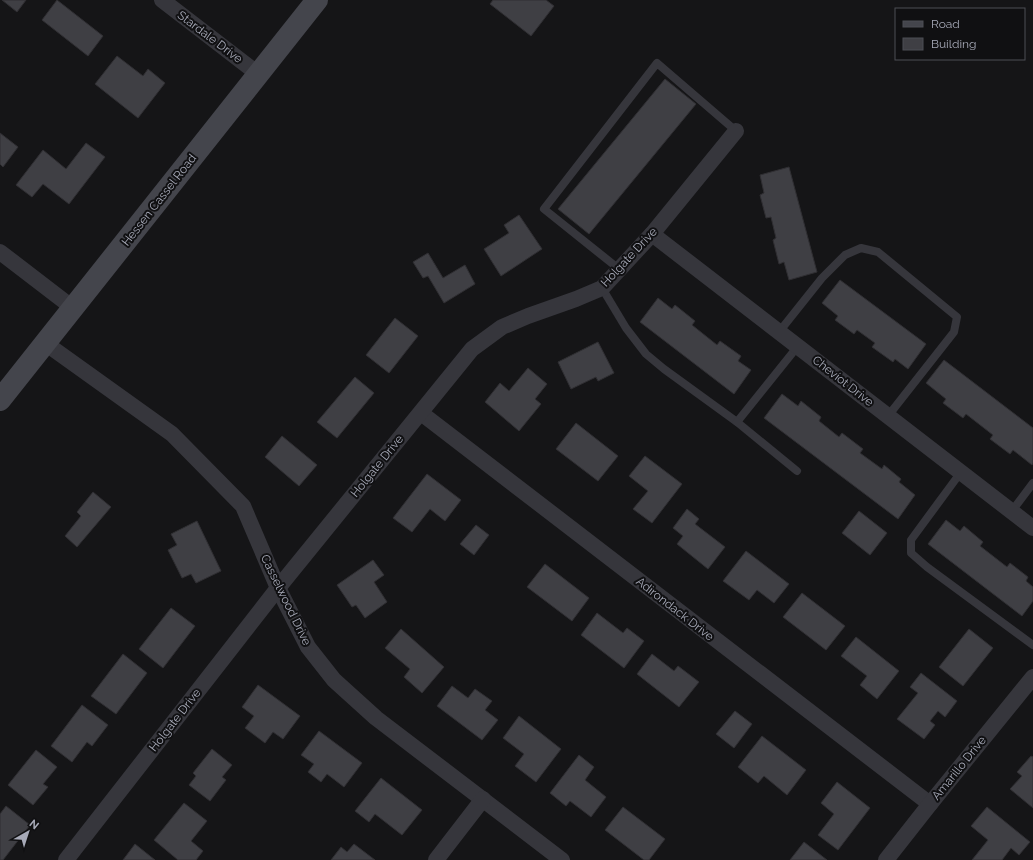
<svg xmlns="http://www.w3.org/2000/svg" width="1033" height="860" viewBox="0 0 1033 860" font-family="Raleway,sans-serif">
	<rect width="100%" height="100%" fill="#151517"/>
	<g fill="#3f3f44" stroke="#302f33">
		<path d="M2,0H26L17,12Z"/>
		<path d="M57,0L103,36L88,56L42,20Z"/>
		<path d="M493,0H546L554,6L531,36L490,4Z"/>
		<path d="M117,56L143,76L148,69L165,83L138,118L95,84Z"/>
		<path d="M665,79L696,104L589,234L558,209Z"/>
		<path d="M0,133L18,147L3,167L0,164Z"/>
		<path d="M86,143L105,157L69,204L43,184L32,197L16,185L43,150L66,169Z"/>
		<path d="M789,167L817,272L789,280L784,262L779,264L773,240L776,238L771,217L766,218L760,195L764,193L760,175Z"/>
		<path d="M519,215L542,249L501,276L484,249L509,233L504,225Z"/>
		<path d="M428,253L443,278L465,265L475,284L444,303L428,276L423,278L413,262Z"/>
		<path d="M840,280L926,344L908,369L895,359L893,362L872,347L875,343L857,330L854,334L835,320L838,316L822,303Z"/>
		<path d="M658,298L672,309L675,305L695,321L692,325L717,345L720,341L741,356L738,361L751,370L734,394L640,322Z"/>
		<path d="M395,318L418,336L389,373L366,355Z"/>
		<path d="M598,342L614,373L598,381L596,377L571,389L558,362Z"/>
		<path d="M944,360L1033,428V463L1032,465L1013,450L1010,454L990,439L993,435L966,414L963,418L943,403L946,399L926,383Z"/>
		<path d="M528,368L547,384L535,399L541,404L519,431L485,402L500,383L509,391Z"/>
		<path d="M355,377L374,393L337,438L317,422Z"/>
		<path d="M782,394L798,406L801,401L821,417L819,421L839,437L842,433L863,449L860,453L882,469L884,465L901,479L899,482L915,495L898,519L764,418Z"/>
		<path d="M576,423L618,456L598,481L556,449Z"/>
		<path d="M282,436L317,465L299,486L265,457Z"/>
		<path d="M645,456L682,484L652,523L633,509L648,491L629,476Z"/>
		<path d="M427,474L461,500L445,521L430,509L412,532L393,518Z"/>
		<path d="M93,492L111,507L77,547L65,536L81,516L77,512Z"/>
		<path d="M687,509L699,519L695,524L725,547L708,569L677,544L683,536L673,528Z"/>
		<path d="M859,511L887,533L870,555L842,533Z"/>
		<path d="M946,520L960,531L964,526L983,542L980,546L1007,567L1010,563L1028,577L1026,581L1033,587V601L1022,616L928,544Z"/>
		<path d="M197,521L221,571L196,583L191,574L182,578L168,550L177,545L171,534Z"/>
		<path d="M476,525L489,535L474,555L460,544Z"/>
		<path d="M746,551L789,584L774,603L757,590L749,600L723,581Z"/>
		<path d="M373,560L384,575L374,582L387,602L365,618L356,605L352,607L337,585Z"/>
		<path d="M545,564L589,598L572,621L527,587Z"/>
		<path d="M802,593L845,626L826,650L783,617Z"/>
		<path d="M171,608L195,626L163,668L139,649Z"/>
		<path d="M597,613L623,633L627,628L644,641L624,668L581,635Z"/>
		<path d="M401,629L444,667L422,693L404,677L410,669L385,648Z"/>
		<path d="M969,629L993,648L963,686L939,667Z"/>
		<path d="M856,637L899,671L877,699L860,685L867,676L841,656Z"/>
		<path d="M123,654L147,673L116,714L91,696Z"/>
		<path d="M652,654L674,671L678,666L699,682L679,707L637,674Z"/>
		<path d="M921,673L957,701L945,717L938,711L930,721L935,725L924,739L897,719L918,693L910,687Z"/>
		<path d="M258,685L300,716L283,739L273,732L265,743L245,728L254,716L242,707Z"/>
		<path d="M452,686L468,698L475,689L492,701L485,710L498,720L482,740L437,706Z"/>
		<path d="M82,705L108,725L92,746L87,742L72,762L51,746Z"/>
		<path d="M735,711L752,724L734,748L716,734Z"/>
		<path d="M519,716L561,749L536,782L515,766L524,754L503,738Z"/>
		<path d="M319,731L362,763L344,787L327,774L321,782L308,772L314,764L301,755Z"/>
		<path d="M762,736L806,770L787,795L764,776L758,783L738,767Z"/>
		<path d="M212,749L232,765L222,777L226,780L210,801L189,785L196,776L193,773Z"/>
		<path d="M36,750L57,767L43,784L48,787L33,805L8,785Z"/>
		<path d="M579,755L594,767L585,780L606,797L591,817L570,801L566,806L550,793Z"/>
		<path d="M1031,756L1033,757V808L1010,789L1022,776L1017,772Z"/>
		<path d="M381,778L422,810L402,835L375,814L369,822L355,811Z"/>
		<path d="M837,782L870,808L838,850L818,835L834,814L821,803Z"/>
		<path d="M184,803L207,821L191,841L203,851L196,860H178L154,840Z"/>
		<path d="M6,806L30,825L3,860H0V814Z"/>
		<path d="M623,807L665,839L649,860H644L605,830Z"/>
		<path d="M987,807L1030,842L1019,855L1011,848L1002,860H972L988,840L971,826Z"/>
		<path d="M804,842L827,860H790Z"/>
		<path d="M135,844L155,860H123Z"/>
		<path d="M354,844L375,860H331L341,847L347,852Z"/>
	</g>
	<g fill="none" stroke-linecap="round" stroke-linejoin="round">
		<g stroke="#36363c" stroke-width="8">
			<path d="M619,269L544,209L657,63L736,131"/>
			<path d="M602,288L626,328L646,354L664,369L737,422L798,346"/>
			<path d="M779,332L822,278L845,255L861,248L878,252L957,317L954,332L888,416"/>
			<path d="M737,422L797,471"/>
			<path d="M961,472L911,540V553L927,567L1033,645"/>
			<path d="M1012,511L1033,483"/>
		</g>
		<g stroke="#36363c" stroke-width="16">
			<path d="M162,0L258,74"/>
			<path d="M652,234L1033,528"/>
			<path d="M0,252L73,308"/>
			<path d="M45,343L172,434L243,506L278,588L308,647L334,680L376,718L562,860"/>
			<path d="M421,413L930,804"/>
			<path d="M66,860L278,588L472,349L502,327L528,316L576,299L602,288L652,234L736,131"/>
			<path d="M436,860L483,799"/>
			<path d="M886,860L930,804L1033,677"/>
		</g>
		<path stroke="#44454c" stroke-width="22" d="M0,400L317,0"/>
	</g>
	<g text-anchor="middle" stroke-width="4" stroke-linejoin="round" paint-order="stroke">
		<g font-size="12" fill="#a7aab8" stroke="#101012">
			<text transform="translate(210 37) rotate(37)" y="4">Stardale Drive</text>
			<text transform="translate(159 200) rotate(-52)" y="4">Hessen Cassel Road</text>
			<text transform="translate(629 257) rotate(-47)" y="4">Holgate Drive</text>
			<text transform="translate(843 381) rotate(38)" y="4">Cheviot Drive</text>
			<text transform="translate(377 466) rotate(-51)" y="4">Holgate Drive</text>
			<text transform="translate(286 600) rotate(64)" y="4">Casselwood Drive</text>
			<text transform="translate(675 609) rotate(38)" y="4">Adirondack Drive</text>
			<text transform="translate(175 720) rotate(-52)" y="4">Holgate Drive</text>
			<text transform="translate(959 768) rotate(-51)" y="4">Amarillo Drive</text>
		</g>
	</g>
	<rect x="895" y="8" width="130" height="52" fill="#101012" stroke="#4c4e54"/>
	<rect x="903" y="21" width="20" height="6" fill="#44454c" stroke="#4c4e54"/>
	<text x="931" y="28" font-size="12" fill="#a7aab8">Road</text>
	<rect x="903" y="38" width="20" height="12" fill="#3f3f44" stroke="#4c4e54"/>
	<text x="931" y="48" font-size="12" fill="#a7aab8">Building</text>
	<g transform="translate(28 832) rotate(39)" stroke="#101012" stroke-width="3" paint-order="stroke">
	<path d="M0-3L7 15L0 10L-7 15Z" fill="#a7aab8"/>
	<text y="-6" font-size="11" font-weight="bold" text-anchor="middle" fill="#a7aab8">N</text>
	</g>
</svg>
